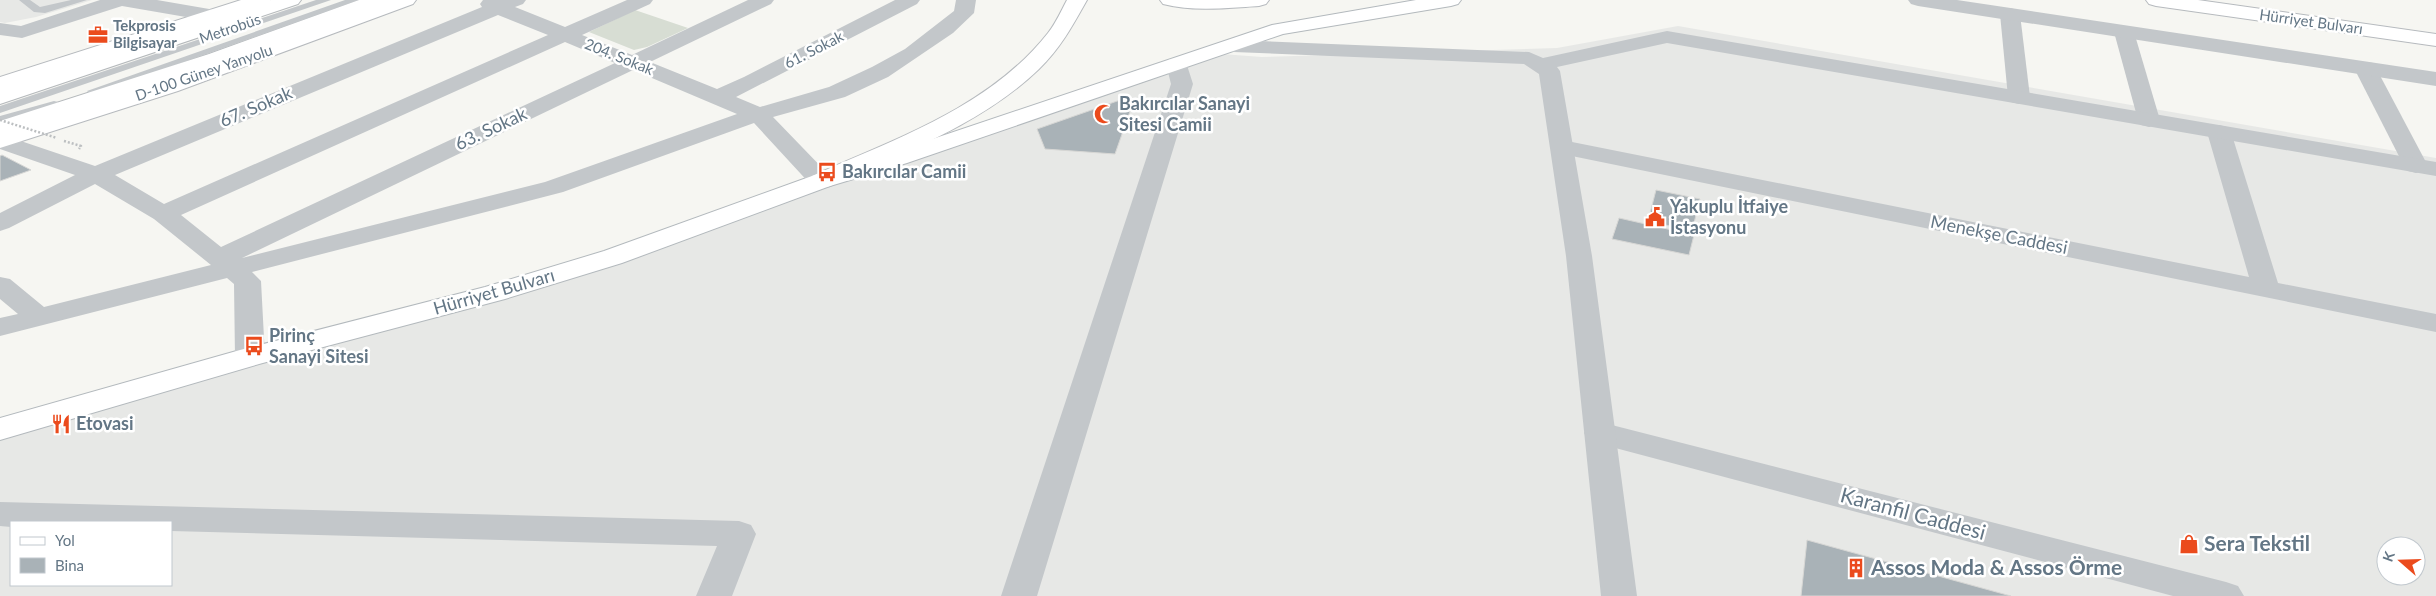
<svg xmlns="http://www.w3.org/2000/svg" width="2436" height="596" viewBox="0 0 2436 596" font-family="Lato,sans-serif">
	<rect width="100%" height="100%" fill="#f6f6f2"/>
	<g fill="#e7e8e6" fill-rule="evenodd">
		<path d="M0,0H92L36,17L5,23L0,22Z"/>
		<path d="M1678,26L2436,158V596H0V436L711,225L1208,53L1262,57L1557,48ZM11,522H171V585H11ZM2386,546H2416V576H2386Z"/>
	</g>
	<path fill="#d7ddd3" d="M635,10L688,28L647,47L634,50L589,32Z"/>
	<g fill="#a9b2b7" stroke="#d7d7d5">
		<path d="M1123,99L1134,100L1115,154L1045,149L1037,129Z"/>
		<path d="M2,155L31,170L0,181V156Z"/>
		<path d="M1656,190L1700,199L1692,231L1648,221Z"/>
		<path d="M1619,218L1694,235L1689,255L1612,239Z"/>
		<path d="M1807,540L2011,596H1801Z"/>
	</g>
	<g fill="none" stroke-linecap="round" stroke-linejoin="round">
		<defs>
			<path id="secondary" d="M1416,0H1461L1458,4L1451,6L1283,34L907,163L830,186L622,263L505,299L259,364L0,440V418L240,350L485,287L604,251L812,176L891,153L1272,25Z"/>
			<g id="primary">
				<path d="M241,0H271L268,4L0,91V77Z"/>
				<path d="M387,0H416L413,4L178,91L0,148V133L162,81Z"/>
				<path d="M1067,0H1087C1073,25 1060,49 1039,69C981,125 901,153 830,186L821,188L812,186L809,181L812,176C895,139 990,107 1048,33C1056,23 1061,11 1067,0Z"/>
				<path d="M1160,0H1269L1266,4L1259,6C1227,8 1194,12 1163,4Z"/>
				<path d="M2146,0H2198L2436,34V46L2156,6L2149,4Z"/>
			</g>
			<g id="trunk">
				<path d="M271,0H301L298,4L0,104V90Z"/>
				<path d="M359,0H388L385,4L223,62L0,136V121L209,54Z"/>
			</g>
		</defs>
		<use href="#secondary" stroke="#b3b9bd" stroke-width="2"/>
		<use href="#primary" stroke="#b6babe" stroke-width="2"/>
		<use href="#trunk" stroke="#b5b9bc" stroke-width="2"/>
		<path stroke="#bcbfc1" stroke-width="2.5" stroke-dasharray="2 2" stroke-linecap="butt" d="M64,141L81,146L79,149"/>
		<g fill="#c3c7ca" fill-rule="evenodd">
			<path d="M19,0H30L40,7L71,0H87L45,13L34,12Z"/>
			<path d="M316,0H331L0,113V106Z"/>
			<path d="M345,0H359L97,93H89L87,91Z"/>
			<path d="M54,101L58,102V106L0,123V116Z"/>
		</g>
		<g fill="#c3c7ca" fill-rule="evenodd">
			<path d="M100,0H157L215,10L222,12L225,16L222,20L215,22L122,6L22,38L0,35V23L21,26Z"/>
			<path d="M483,0H526L523,4L515,7L565,27L627,0H653L650,4L582,35L632,55L748,0H774L771,4L650,62L717,89L744,77L895,0H920L917,4L736,97L760,107L829,87L872,67L905,49L954,11L956,0H976L974,13L953,33L888,77L845,97L773,117L830,176L833,181L830,186L821,188L812,186L754,123L563,192L252,272L261,281L265,357L260,364L250,366L240,364L235,357L234,284L227,278L0,336V318L18,314L0,299V277L10,279L44,307L211,265L154,219L95,184L9,228L0,231V213L75,175L0,149V134L95,166L482,7L480,4ZM498,15L548,35L164,204L115,175ZM565,42L615,63L221,247L181,215ZM633,70L737,114L545,182L242,258Z"/>
			<path d="M2010,8L2017,10L2020,14L2030,97L2027,102L2019,104L2011,102L2008,97L2000,14L2003,10Z"/>
			<path d="M2124,26L2131,28L2134,32L2160,120L2157,125L2149,127L2141,125L2138,120L2114,32L2117,28Z"/>
			<path d="M1177,58L1185,59L1193,84L1037,596H1001L1171,84L1166,64L1169,59Z"/>
			<path d="M2365,62L2373,63L2376,68L2428,166L2424,171L2416,173L2408,171L2404,166L2354,68L2357,63Z"/>
			<path d="M2219,125L2227,127L2231,132L2278,283L2436,314V332L1562,154L1554,152L1550,147L1554,142L1562,140L2249,277L2207,132L2211,127Z"/>
			<path d="M1600,422L2226,582L2238,586L2244,596H2173L1589,441L1584,433L1589,425Z"/>
			<path d="M0,502L739,521L751,525L756,534L732,596H696L717,546L171,531V522H11V527L0,526Z"/>
		</g>
		<g fill="#c3c7ca" fill-rule="evenodd">
			<path d="M1908,0H1957L2436,72V86L1918,6L1911,4Z"/>
			<path d="M1667,31L2436,162V176L1667,43L1557,67L1560,71L1592,256L1637,596H1601L1566,256L1539,74L1524,64L1234,52L1227,50L1224,46L1227,42L1234,40L1529,52L1543,58Z"/>
		</g>
		<use href="#secondary" fill="#fff" fill-rule="evenodd"/>
		<use href="#primary" fill="#fff" fill-rule="evenodd"/>
		<use href="#trunk" fill="#fff" fill-rule="evenodd"/>
		<path stroke="#bcbfc1" stroke-width="2.5" stroke-dasharray="2 2" stroke-linecap="butt" d="M0,120L57,138"/>
	</g>
	<defs>
		<symbol id="office-bare" viewBox="-9 -9 18 18"><path d="M-6-3h4V-5.5h4V-3h4V5H-6ZM-1-4.5V-3h2v-1.5ZM-6 0V1H6V0Z" fill="#eb4b1d" stroke="#fff" stroke-width="2.5" paint-order="stroke"/></symbol>
		<symbol id="mosque-bare" viewBox="-9 -9 18 18"><path d="M3.5-4.9A6 6 0 1 0 3.5 4.9A5 5 0 1 1 3.5-4.9Z" fill="#eb4b1d" stroke="#fff" stroke-width="2.5" paint-order="stroke"/></symbol>
		<symbol id="bus-bare" viewBox="-9 -9 18 18"><path d="M-5-6H5V4H4V6H2V4H-2V6H-4V4H-5ZM-3.5-4V0h7V-4ZM-3.5 1.2v1.5H-2V1.2ZM2 1.2v1.5H3.5V1.2Z" fill="#eb4b1d" stroke="#fff" stroke-width="2.5" paint-order="stroke"/></symbol>
		<symbol id="civic-bare" viewBox="-9 -9 18 18"><path d="M-.6-6.5H3V-4.5H.6V-3L4-1V1h2V6H-6V1h2V-1L-.6-3ZM-1.2 2.5V6h2.4V2.5Z" fill="#eb4b1d" stroke="#fff" stroke-width="2.5" paint-order="stroke"/></symbol>
		<symbol id="restaurant-bare" viewBox="-9 -9 18 18"><path d="M-5-6h1v4h1v-4h1v4h1v-4h1v5L-1.5 .5V6h-2V.5L-5-1ZM5-6V6H3V1.5H1.5Q1.5-4 5-6Z" fill="#eb4b1d" stroke="#fff" stroke-width="2.5" paint-order="stroke"/></symbol>
		<symbol id="shop-bare" viewBox="-9 -9 18 18"><path d="M-5-2.5h2.3a2.7 3.5 0 0 1 5.4 0H5L5.5 6h-11ZM-1.5-2.5h3a1.5 2.3 0 0 0-3 0Z" fill="#eb4b1d" stroke="#fff" stroke-width="2.5" paint-order="stroke"/></symbol>
		<symbol id="building-bare" viewBox="-9 -9 18 18"><path d="M-4-6H4V6H1V3H-1V6H-4ZM-2.5-4.3h1.7v1.8h-1.7ZM.8-4.3h1.7v1.8H.8ZM-2.5-1h1.7V.8h-1.7ZM.8-1h1.7V.8H.8Z" fill="#eb4b1d" stroke="#fff" stroke-width="2.5" paint-order="stroke"/></symbol>
	</defs>
	<g fill-rule="evenodd">
		<use href="#office-bare" x="84" y="21" width="28" height="28"/>
		<use href="#mosque-bare" x="1090" y="100" width="28" height="28"/>
		<use href="#bus-bare" x="813" y="158" width="28" height="28"/>
		<use href="#civic-bare" x="1641" y="203" width="28" height="28"/>
		<use href="#bus-bare" x="240" y="332" width="28" height="28"/>
		<use href="#restaurant-bare" x="47" y="410" width="28" height="28"/>
		<use href="#shop-bare" x="2175" y="530" width="28" height="28"/>
		<use href="#building-bare" x="1842" y="554" width="28" height="28"/>
	</g>
	<g text-anchor="middle" stroke-width="5" stroke-linejoin="round" paint-order="stroke">
		<g font-size="15" fill="#637685" stroke="#fff">
			<text transform="translate(2311 22) rotate(8)" y="5">Hürriyet Bulvarı</text>
			<text transform="translate(230 29) rotate(-19)" y="5">Metrobüs</text>
			<text transform="translate(814 50) rotate(-27)" y="5">61. Sokak</text>
			<text transform="translate(619 57) rotate(22)" y="5">204. Sokak</text>
			<text transform="translate(204 73) rotate(-19)" y="5">D-100 Güney Yanyolu</text>
		</g>
		<g font-size="15" font-weight="bold" fill="#637685" stroke="#fff" text-anchor="start">
			<text x="113" y="31">Tekprosis<tspan x="113" dy="17">Bilgisayar</tspan></text>
		</g>
		<g font-size="18" font-weight="bold" fill="#637685" stroke="#fff" text-anchor="start">
			<text x="1119" y="110">Bakırcılar Sanayi<tspan x="1119" dy="21">Sitesi Camii</tspan></text>
			<text x="842" y="178">Bakırcılar Camii</text>
			<text x="1670" y="213">Yakuplu İtfaiye<tspan x="1670" dy="21">İstasyonu</tspan></text>
			<text x="269" y="342">Pirinç<tspan x="269" dy="21">Sanayi Sitesi</tspan></text>
			<text x="76" y="430">Etovasi</text>
		</g>
		<g font-size="18" fill="#637685" stroke="#fff">
			<text transform="translate(256 107) rotate(-23)" y="6">67. Sokak</text>
			<text transform="translate(491 129) rotate(-25)" y="6">63. Sokak</text>
			<text transform="translate(1999 235) rotate(11)" y="6">Menekşe Caddesi</text>
			<text transform="translate(494 292) rotate(-16)" y="6">Hürriyet Bulvarı</text>
		</g>
		<g font-size="21" fill="#637685" stroke="#fff">
			<text transform="translate(1913 514) rotate(15)" y="7">Karanfil Caddesi</text>
		</g>
		<g font-size="21" font-weight="bold" fill="#637685" stroke="#fff" text-anchor="start">
			<text x="2204" y="551">Sera Tekstil</text>
			<text x="1871" y="575">Assos Moda &amp; Assos Örme</text>
		</g>
	</g>
	<rect x="10" y="521" width="162" height="65" fill="#ffffff" stroke="#c1c8ce"/>
	<rect x="20" y="537" width="25" height="8" fill="#ffffff" stroke="#c1c8ce"/>
	<text x="55" y="546" font-size="15" fill="#637685">Yol</text>
	<rect x="20" y="558" width="25" height="15" fill="#a9b2b7" stroke="#c1c8ce"/>
	<text x="55" y="571" font-size="15" fill="#637685">Bina</text>
	<g transform="translate(2401 561) rotate(290)"><circle r="24" fill="#ffffff" stroke="#c1c8ce"/>
	<path d="M0-4L9 19L0 12L-9 19Z" fill="#eb4b1d"/>
	<text y="-8" font-size="14" font-weight="bold" text-anchor="middle" fill="#637685">K</text>
	</g>
</svg>
